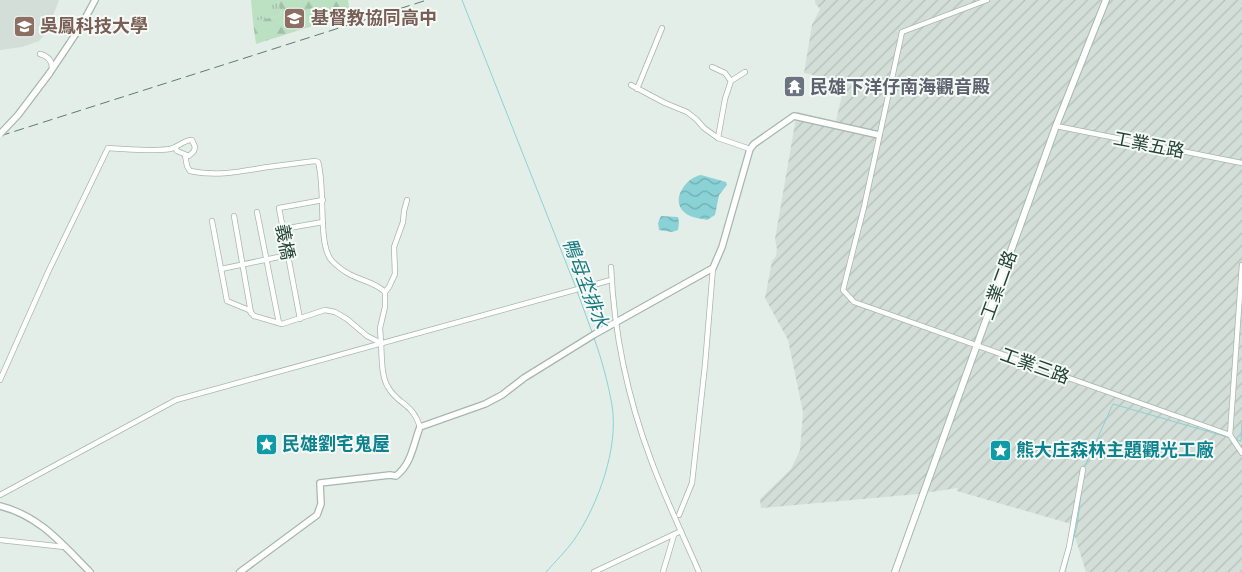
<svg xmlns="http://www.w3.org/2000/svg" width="1242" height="572" viewBox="0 0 1242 572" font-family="Mulish,'Noto Sans TC',sans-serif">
	<defs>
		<pattern id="industrial-furrows" width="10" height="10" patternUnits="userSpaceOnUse" patternTransform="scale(1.25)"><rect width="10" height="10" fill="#d2ded7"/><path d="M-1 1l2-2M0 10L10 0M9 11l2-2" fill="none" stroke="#b4c0b9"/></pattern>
		<pattern id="grass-tufts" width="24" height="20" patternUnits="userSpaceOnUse" patternTransform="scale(1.25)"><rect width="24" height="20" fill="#bce0c2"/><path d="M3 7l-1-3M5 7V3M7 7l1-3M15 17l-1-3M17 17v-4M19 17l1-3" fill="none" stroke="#a1c1a7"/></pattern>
		<pattern id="forest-firs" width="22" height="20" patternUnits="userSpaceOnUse" patternTransform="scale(1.25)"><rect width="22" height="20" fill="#bce0c2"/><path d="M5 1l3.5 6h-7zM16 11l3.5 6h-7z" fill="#a1c1a7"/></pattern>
		<pattern id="water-waves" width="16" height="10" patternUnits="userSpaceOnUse" patternTransform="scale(1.25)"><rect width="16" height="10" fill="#8ad2d6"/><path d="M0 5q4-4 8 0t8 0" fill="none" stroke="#70acae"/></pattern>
	</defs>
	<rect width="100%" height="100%" fill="#e4eee9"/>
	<path fill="#d2ded7" d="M0,0H59L47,32L39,41L22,47L0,50Z"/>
	<path fill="url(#industrial-furrows)" d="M815,0H1242V572H1086L1071,524L957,491V488L918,494L761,508L760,499L791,469L800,450L803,412L788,340L765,298L772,261L776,256L777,249L775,239L797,112L836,121L845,82L804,73L812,25L820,9L815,3Z"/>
	<path fill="url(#grass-tufts)" d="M251,0H278L281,15L253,22Z"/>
	<path fill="url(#forest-firs)" d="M278,0H348L350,14L256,44L253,22L281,15Z"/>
	<g fill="url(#water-waves)">
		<path d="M701,175L726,182L727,185L719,195L715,215L707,220C700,218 690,218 684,212C670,199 687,177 701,175Z"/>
		<path d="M661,216L678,217L679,223L678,230L672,232L659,230L658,223Z"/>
	</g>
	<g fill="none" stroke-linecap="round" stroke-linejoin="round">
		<g stroke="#8ad2d6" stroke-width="1">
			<path d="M462,0L576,288"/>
			<path d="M577,291L592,332"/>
			<path d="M1235,439L1241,441L1242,421"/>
			<path d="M1084,468L1113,404L1231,438"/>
			<path d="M546,572C555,562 566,551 574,540C598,505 619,448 612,405C608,383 602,360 594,338"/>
			<path d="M1065,572L1077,526L1081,494"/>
		</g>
		<defs>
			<g id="minor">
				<path d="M987,0L902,32L864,207L843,290L854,302L1230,435"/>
				<path d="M40,54C48,56 52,60 52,68"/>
				<path d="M712,67L725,73L731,81"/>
				<path d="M745,72L731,81L725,99L718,138L750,149"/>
				<path d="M631,85L665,103L687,112L696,119L704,128L718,138"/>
				<path d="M637,89L662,28"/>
				<path d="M1056,126L1242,163"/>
				<path d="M185,155L187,166L190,171C217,177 242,171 268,167C284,165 299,163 315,161L318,162C326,187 317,245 332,261C337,266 345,272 351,275C363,281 376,283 385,292"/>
				<path d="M257,212L279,323"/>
				<path d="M234,216L251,313"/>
				<path d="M212,221L227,301L249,310L254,316L282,324L325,310L335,312L347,319L367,336L381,343C382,357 381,376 388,387C398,405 412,402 420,427"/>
				<path d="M283,229L323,222"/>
				<path d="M1242,265L1230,435L1242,453"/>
				<path d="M611,267C614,332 628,399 651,460C665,498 683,535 699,572"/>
				<path d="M221,269L288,255"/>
				<path d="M300,319L279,208L323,200"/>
				<path d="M381,343L380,328L385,307V292L389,287L395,274L394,247L403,222L404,211L407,200"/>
				<path d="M0,380L49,270L108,148C129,149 150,152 170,149C179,147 183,140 192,140L195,147L194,151L189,156L177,151L175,147"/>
				<path d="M0,495L176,400L611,280"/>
				<path d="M679,515L692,483L705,365L713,268"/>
				<path d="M0,540L65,547"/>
				<path d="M594,572L681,531"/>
				<path d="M663,572L674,535"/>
				<path d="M1062,572L1069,547L1083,469"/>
			</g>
			<g id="tertiary">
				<path d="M49,74L81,26L95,0"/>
				<path d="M0,506C40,516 62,544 90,572"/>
				<path d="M240,572L317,515L321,504L320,483L390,475L396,476C412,463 413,445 420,427L485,404L502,395L524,378L595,334L713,268L722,247L750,149L754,144L794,116L879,135"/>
			</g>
			<path id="secondary" d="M895,572L1056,126L1106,0"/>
		</defs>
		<use href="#minor" stroke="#a6b7af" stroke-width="6"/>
		<use href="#tertiary" stroke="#a6b7af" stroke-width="8"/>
		<use href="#secondary" stroke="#a2bbaf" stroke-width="8"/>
		<use href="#minor" stroke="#fff" stroke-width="4.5"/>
		<use href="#tertiary" stroke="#fff" stroke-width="5.5"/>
		<use href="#secondary" stroke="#fff" stroke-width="6"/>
		<path stroke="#5d7c70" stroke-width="1" stroke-dasharray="10 5" stroke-linecap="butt" d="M0,136L427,0"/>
		<defs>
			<path id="tertiary-bridge" d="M0,134L18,115L49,74"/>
		</defs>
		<use href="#tertiary-bridge" stroke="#a6b7af" stroke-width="8" stroke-linecap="butt"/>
		<use href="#tertiary-bridge" stroke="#fff" stroke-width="5.5"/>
	</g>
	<defs>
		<symbol id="school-square" viewBox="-11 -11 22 22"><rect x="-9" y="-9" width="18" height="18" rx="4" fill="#8d6e63" stroke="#f5faf7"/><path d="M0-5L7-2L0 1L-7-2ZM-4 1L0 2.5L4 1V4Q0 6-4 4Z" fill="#fff"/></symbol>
		<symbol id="university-square" viewBox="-11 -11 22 22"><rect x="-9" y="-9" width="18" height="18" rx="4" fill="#8d6e63" stroke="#f5faf7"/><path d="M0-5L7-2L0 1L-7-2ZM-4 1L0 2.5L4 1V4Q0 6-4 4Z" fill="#fff"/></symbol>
		<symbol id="temple-square" viewBox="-11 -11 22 22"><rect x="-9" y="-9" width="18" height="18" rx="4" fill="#6b7280" stroke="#f5faf7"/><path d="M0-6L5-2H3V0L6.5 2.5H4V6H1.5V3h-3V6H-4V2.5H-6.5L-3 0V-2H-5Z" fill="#fff"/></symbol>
		<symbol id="sight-square" viewBox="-11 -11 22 22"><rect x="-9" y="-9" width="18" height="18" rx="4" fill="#0f9aa8" stroke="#f5faf7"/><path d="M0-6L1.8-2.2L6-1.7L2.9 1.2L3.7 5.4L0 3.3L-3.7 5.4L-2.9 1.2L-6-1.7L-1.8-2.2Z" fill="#fff"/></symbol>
	</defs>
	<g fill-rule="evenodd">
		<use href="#school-square" x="282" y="6" width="25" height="25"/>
		<use href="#university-square" x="12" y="14" width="25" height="25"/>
		<use href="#temple-square" x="782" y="74" width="25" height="25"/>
		<use href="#sight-square" x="254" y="432" width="25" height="25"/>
		<use href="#sight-square" x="988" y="438" width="25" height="25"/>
	</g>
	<g text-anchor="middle" stroke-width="4" stroke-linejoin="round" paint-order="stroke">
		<g font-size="18" font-weight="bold" fill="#785e54" stroke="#f5faf7" text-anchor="start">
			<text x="311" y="24">基督教協同高中</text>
			<text x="40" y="32">吳鳳科技大學</text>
		</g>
		<g font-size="18" font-weight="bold" fill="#5b616d" stroke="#f5faf7" text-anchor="start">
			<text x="810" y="93">民雄下洋仔南海觀音殿</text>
		</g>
		<g font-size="18" fill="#224135" stroke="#f5faf7">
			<text transform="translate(1149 145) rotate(11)" y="6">工業五路</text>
			<text transform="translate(285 242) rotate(80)" y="6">義橋</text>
			<text transform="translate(999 285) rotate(-70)" y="6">工業二路</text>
			<text transform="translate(1035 366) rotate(20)" y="6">工業三路</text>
		</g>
		<g font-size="18" font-weight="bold" fill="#0d838f" stroke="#f5faf7" text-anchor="start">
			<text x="282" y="450">民雄劉宅鬼屋</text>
			<text x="1016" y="456">熊大庄森林主題觀光工廠</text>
		</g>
		<g font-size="19" font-style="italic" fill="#187b81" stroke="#f5faf7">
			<text transform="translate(586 283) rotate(69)" y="7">鴨母坔排水</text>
		</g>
	</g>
</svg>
